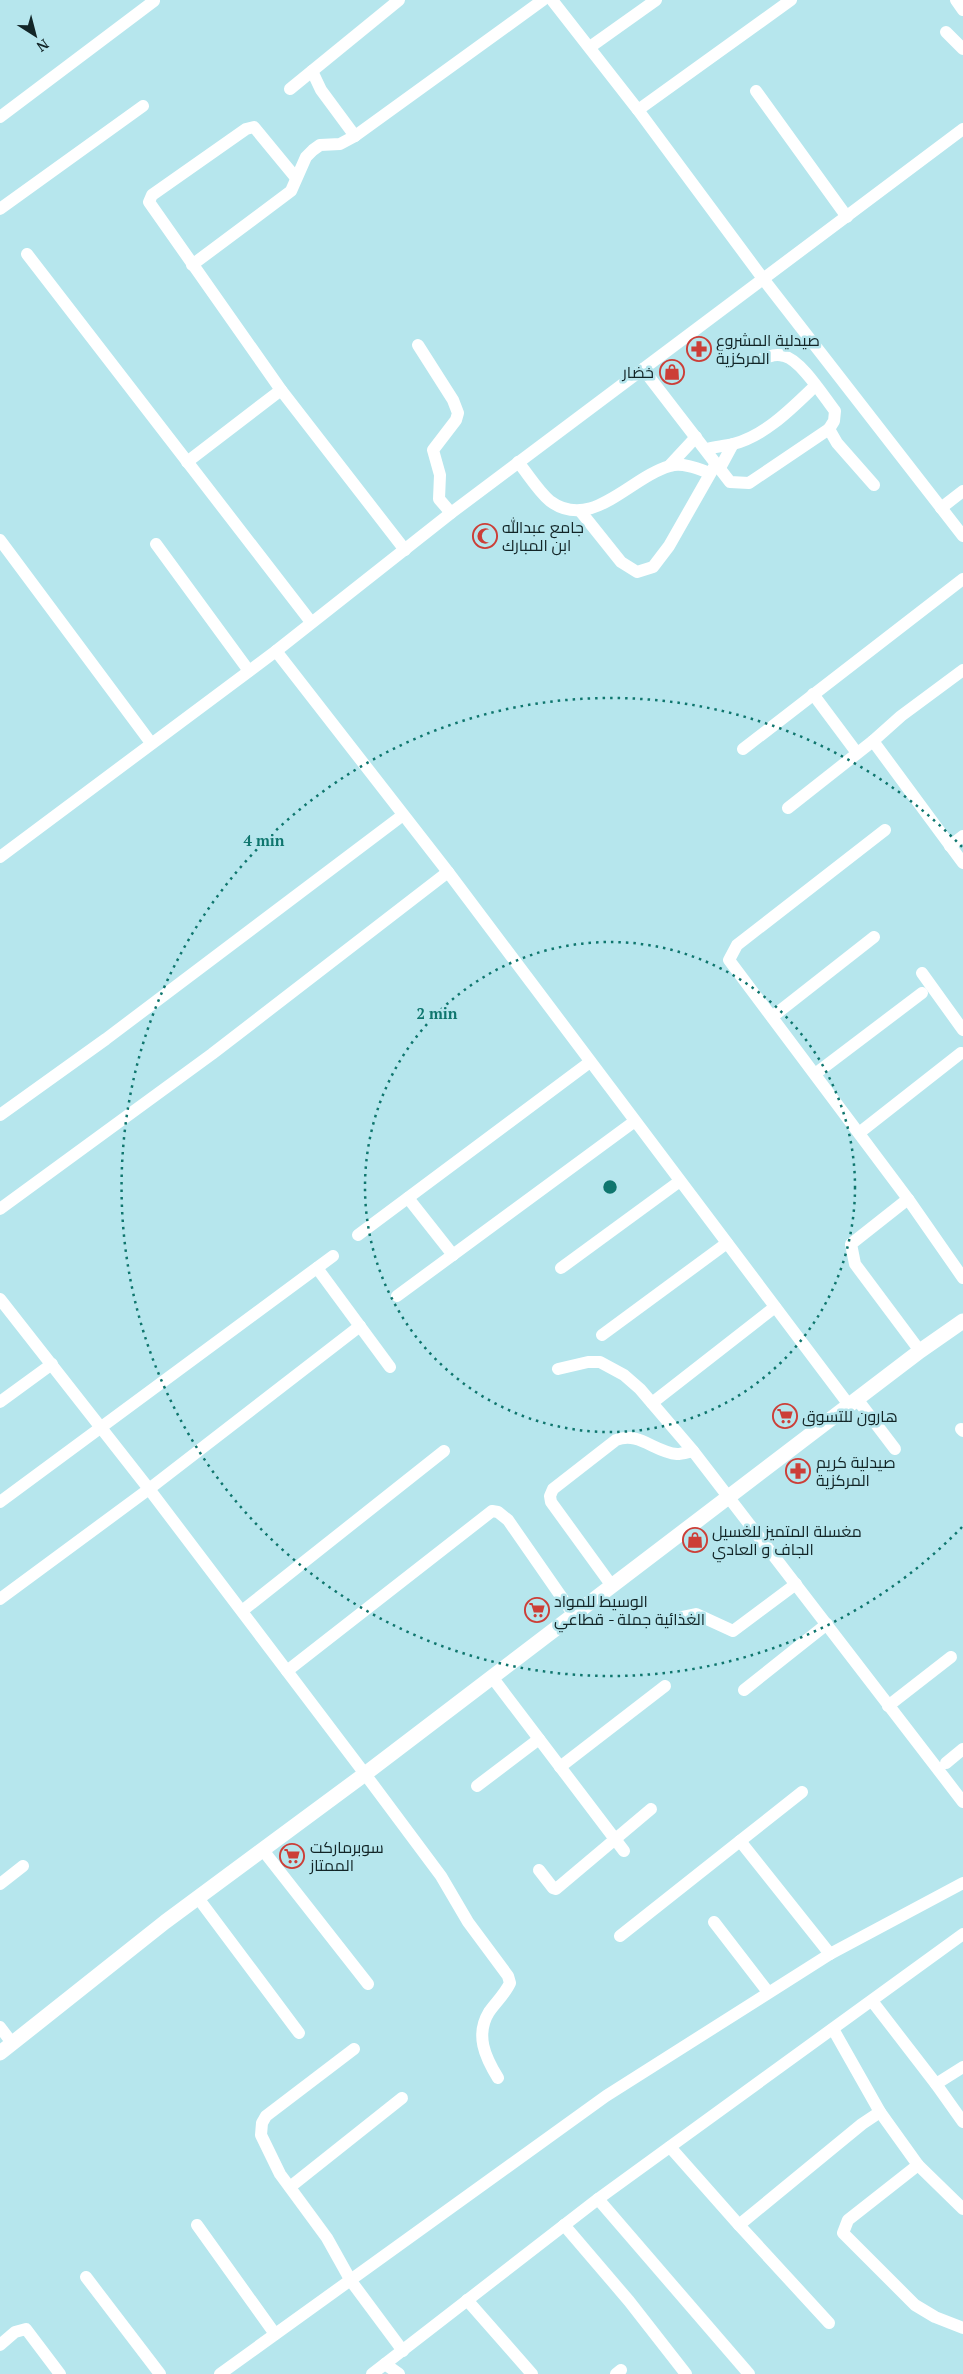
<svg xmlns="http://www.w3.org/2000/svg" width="963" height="2374" viewBox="0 0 963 2374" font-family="'PT Serif',Cairo,serif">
	<rect width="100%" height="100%" fill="#b6e6ed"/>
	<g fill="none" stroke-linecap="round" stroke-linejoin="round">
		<g stroke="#fff" stroke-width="12">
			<path d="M552,0L638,110L764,280L963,536"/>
			<path d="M956,0L963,10"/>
			<path d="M946,32L963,49"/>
			<path d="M590,47L656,0"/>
			<path d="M312,71L321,90L355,136"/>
			<path d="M290,89L399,0"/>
			<path d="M756,91L847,217"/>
			<path d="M638,110L791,0"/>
			<path d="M0,117L154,1"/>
			<path d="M296,178L254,127L246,129L152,195L149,202L281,390L405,550"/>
			<path d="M0,209L143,106"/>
			<path d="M27,254L311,622"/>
			<path d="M192,265L291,191L306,157L313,150L320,145L340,144L355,136L543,0"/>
			<path d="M418,345L453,400L458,413L456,420L433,450L440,475L439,499L451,513"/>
			<path d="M760,360C768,357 775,353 784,356C801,360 824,397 835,411L834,421L829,429L837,443L874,485"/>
			<path d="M643,369L730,482L749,483L829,429"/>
			<path d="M706,449C714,447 724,446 733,444C765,436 792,408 815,386"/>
			<path d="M187,462L281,390"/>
			<path d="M518,462C528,474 538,491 550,501C592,532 630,477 670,466C682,462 699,469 710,473"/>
			<path d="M670,465L696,437"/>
			<path d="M720,468L733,444"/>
			<path d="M941,508L963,491"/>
			<path d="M581,512L621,562L637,572L653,567L669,546L714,467"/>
			<path d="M0,540L151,743"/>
			<path d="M156,544L249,671"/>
			<path d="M276,651L448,872L849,1405"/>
			<path d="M963,670L901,716L873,741L963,863"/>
			<path d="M813,694L857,753"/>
			<path d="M743,749L963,579"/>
			<path d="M788,808L873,741"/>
			<path d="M885,830L737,945L729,960L908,1199L963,1278"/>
			<path d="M950,846L963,836"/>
			<path d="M0,857L276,651L451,513L963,129"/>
			<path d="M922,973L963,1030"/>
			<path d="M772,1017L874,937"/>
			<path d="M815,1074L922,993"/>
			<path d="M0,1115L106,1039L403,815"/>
			<path d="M859,1133L961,1053"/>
			<path d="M408,1198L453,1255"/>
			<path d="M908,1199L851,1244L855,1264L920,1351"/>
			<path d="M0,1209L212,1054L448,872"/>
			<path d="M358,1235L590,1062"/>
			<path d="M317,1268L390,1367"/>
			<path d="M561,1268L680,1181"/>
			<path d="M397,1296L635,1121"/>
			<path d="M0,1299L149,1489L365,1774L441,1876L468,1922L508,1976L510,1983C505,1994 496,2002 489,2012C475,2035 485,2057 498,2078"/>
			<path d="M602,1335L727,1243"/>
			<path d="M558,1369L588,1362H600L624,1375L640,1389L693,1451L963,1802"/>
			<path d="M857,1399L895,1449"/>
			<path d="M0,1402L52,1364"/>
			<path d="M652,1403L775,1307"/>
			<path d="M961,1429L963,1431"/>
			<path d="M0,1502L333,1256"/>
			<path d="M612,1586L551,1502L550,1496L553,1489L616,1440C639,1431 654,1452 677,1454C682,1454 688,1452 693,1451"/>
			<path d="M0,1599L149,1489L360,1326"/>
			<path d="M242,1611L444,1451"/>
			<path d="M672,1619L696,1614L733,1631L796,1584"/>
			<path d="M287,1671L492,1511L498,1512L508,1520L574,1615"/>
			<path d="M492,1677L624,1851"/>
			<path d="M744,1690L827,1624"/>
			<path d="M888,1706L951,1657"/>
			<path d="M946,1763L963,1749"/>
			<path d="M560,1767L665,1686"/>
			<path d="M477,1786L539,1739"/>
			<path d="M740,1841L802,1792"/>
			<path d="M262,1849L368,1984"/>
			<path d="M539,1870L553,1888L556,1889L651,1809"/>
			<path d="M0,1884L23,1866"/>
			<path d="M198,1898L299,2033"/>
			<path d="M714,1922L768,1992"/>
			<path d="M620,1936L740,1841L830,1954"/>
			<path d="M872,2001L936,2084L963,2067"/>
			<path d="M0,2027L12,2043"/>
			<path d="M354,2049L266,2116L262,2123L261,2135L280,2174L327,2238L351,2281L403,2351"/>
			<path d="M936,2084L963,2122"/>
			<path d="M880,2112L918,2165L848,2220L843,2233L915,2305L935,2317L963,2328"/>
			<path d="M670,2147L739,2225L862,2124L880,2112L833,2029"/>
			<path d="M918,2165L963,2209"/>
			<path d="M290,2187L402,2098"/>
			<path d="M598,2199L749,2374"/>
			<path d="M197,2225L275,2334"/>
			<path d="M564,2225L629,2301L686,2374"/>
			<path d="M739,2225L829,2323"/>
			<path d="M86,2277L160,2374"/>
			<path d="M467,2300L532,2374"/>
			<path d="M0,2345L15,2332L26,2329L60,2374"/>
			<path d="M385,2364L399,2374"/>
			<path d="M220,2374L606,2096L830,1954L963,1883"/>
			<path d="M372,2374L598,2199L963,1934"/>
			<path d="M616,2374L621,2370"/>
		</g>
		<path stroke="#fff" stroke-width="15" d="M0,2053L165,1922L365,1774L920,1351L963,1321"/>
	</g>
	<g fill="none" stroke="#0f766e" stroke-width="2.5" stroke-dasharray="2.5 5">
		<circle cx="610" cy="1187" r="245"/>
		<path d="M962 1527A489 489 0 1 1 962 847"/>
	</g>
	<defs>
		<symbol id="pharmacy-ring" viewBox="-11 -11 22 22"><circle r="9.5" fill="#b6e6ed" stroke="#cc3e37" stroke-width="1.5"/><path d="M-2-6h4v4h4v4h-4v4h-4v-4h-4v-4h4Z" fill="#cc3e37"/></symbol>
		<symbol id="shop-ring" viewBox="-11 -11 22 22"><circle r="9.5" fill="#b6e6ed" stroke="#cc3e37" stroke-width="1.5"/><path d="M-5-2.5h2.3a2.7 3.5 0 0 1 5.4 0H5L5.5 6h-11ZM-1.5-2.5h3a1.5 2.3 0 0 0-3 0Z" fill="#cc3e37"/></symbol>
		<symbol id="mosque-ring" viewBox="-11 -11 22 22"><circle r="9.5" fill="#b6e6ed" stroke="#cc3e37" stroke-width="1.5"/><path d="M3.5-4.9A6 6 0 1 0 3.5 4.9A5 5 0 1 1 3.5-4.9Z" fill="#cc3e37"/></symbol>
		<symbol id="supermarket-ring" viewBox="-11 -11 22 22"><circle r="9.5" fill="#b6e6ed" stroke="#cc3e37" stroke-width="1.5"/><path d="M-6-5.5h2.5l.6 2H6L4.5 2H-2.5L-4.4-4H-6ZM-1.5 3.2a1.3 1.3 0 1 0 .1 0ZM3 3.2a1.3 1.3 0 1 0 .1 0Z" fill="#cc3e37"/></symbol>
	</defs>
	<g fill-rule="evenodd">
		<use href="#pharmacy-ring" x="685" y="335" width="28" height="28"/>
		<use href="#shop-ring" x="658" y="358" width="28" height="28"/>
		<use href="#mosque-ring" x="471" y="522" width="28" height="28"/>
		<use href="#supermarket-ring" x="771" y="1402" width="28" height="28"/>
		<use href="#pharmacy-ring" x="784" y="1457" width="28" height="28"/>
		<use href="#shop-ring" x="681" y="1526" width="28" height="28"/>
		<use href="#supermarket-ring" x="523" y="1596" width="28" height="28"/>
		<use href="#supermarket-ring" x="278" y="1842" width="28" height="28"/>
	</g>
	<g text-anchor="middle" stroke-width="5" stroke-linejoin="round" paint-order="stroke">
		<g font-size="16" fill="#122527" stroke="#b6e6ed" text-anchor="start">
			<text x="716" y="346">صيدلية المشروع<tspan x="716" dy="18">المركزية</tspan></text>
			<text x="654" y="378" text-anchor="end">خضار</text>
			<text x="502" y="533">جامع عبدالله<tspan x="502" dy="18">ابن المبارك</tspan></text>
			<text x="802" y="1422">هارون للتسوق</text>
			<text x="816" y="1468">صيدلية كريم<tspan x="816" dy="18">المركزية</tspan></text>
			<text x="712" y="1537">مغسلة المتميز للغسيل<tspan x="712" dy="18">الجاف و العادي</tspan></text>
			<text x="554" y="1607">الوسيط للمواد<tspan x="554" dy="18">الغذائية جملة - قطاعي</tspan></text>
			<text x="310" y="1853">سوبرماركت<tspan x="310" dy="18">الممتاز</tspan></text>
		</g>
	</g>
	<circle cx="610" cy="1187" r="8" fill="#0f766e" stroke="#b6e6ed" stroke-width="2.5"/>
	<g font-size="15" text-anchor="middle" font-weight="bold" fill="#0f766e" stroke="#b6e6ed" stroke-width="5" stroke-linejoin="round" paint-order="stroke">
		<text x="264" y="846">4 min</text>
		<text x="437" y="1019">2 min</text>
	</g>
	<g transform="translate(35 35) rotate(144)" stroke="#b6e6ed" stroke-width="4" paint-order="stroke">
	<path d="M0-4L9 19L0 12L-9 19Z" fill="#122527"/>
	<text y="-8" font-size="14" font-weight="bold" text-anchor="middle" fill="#122527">N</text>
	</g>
</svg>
